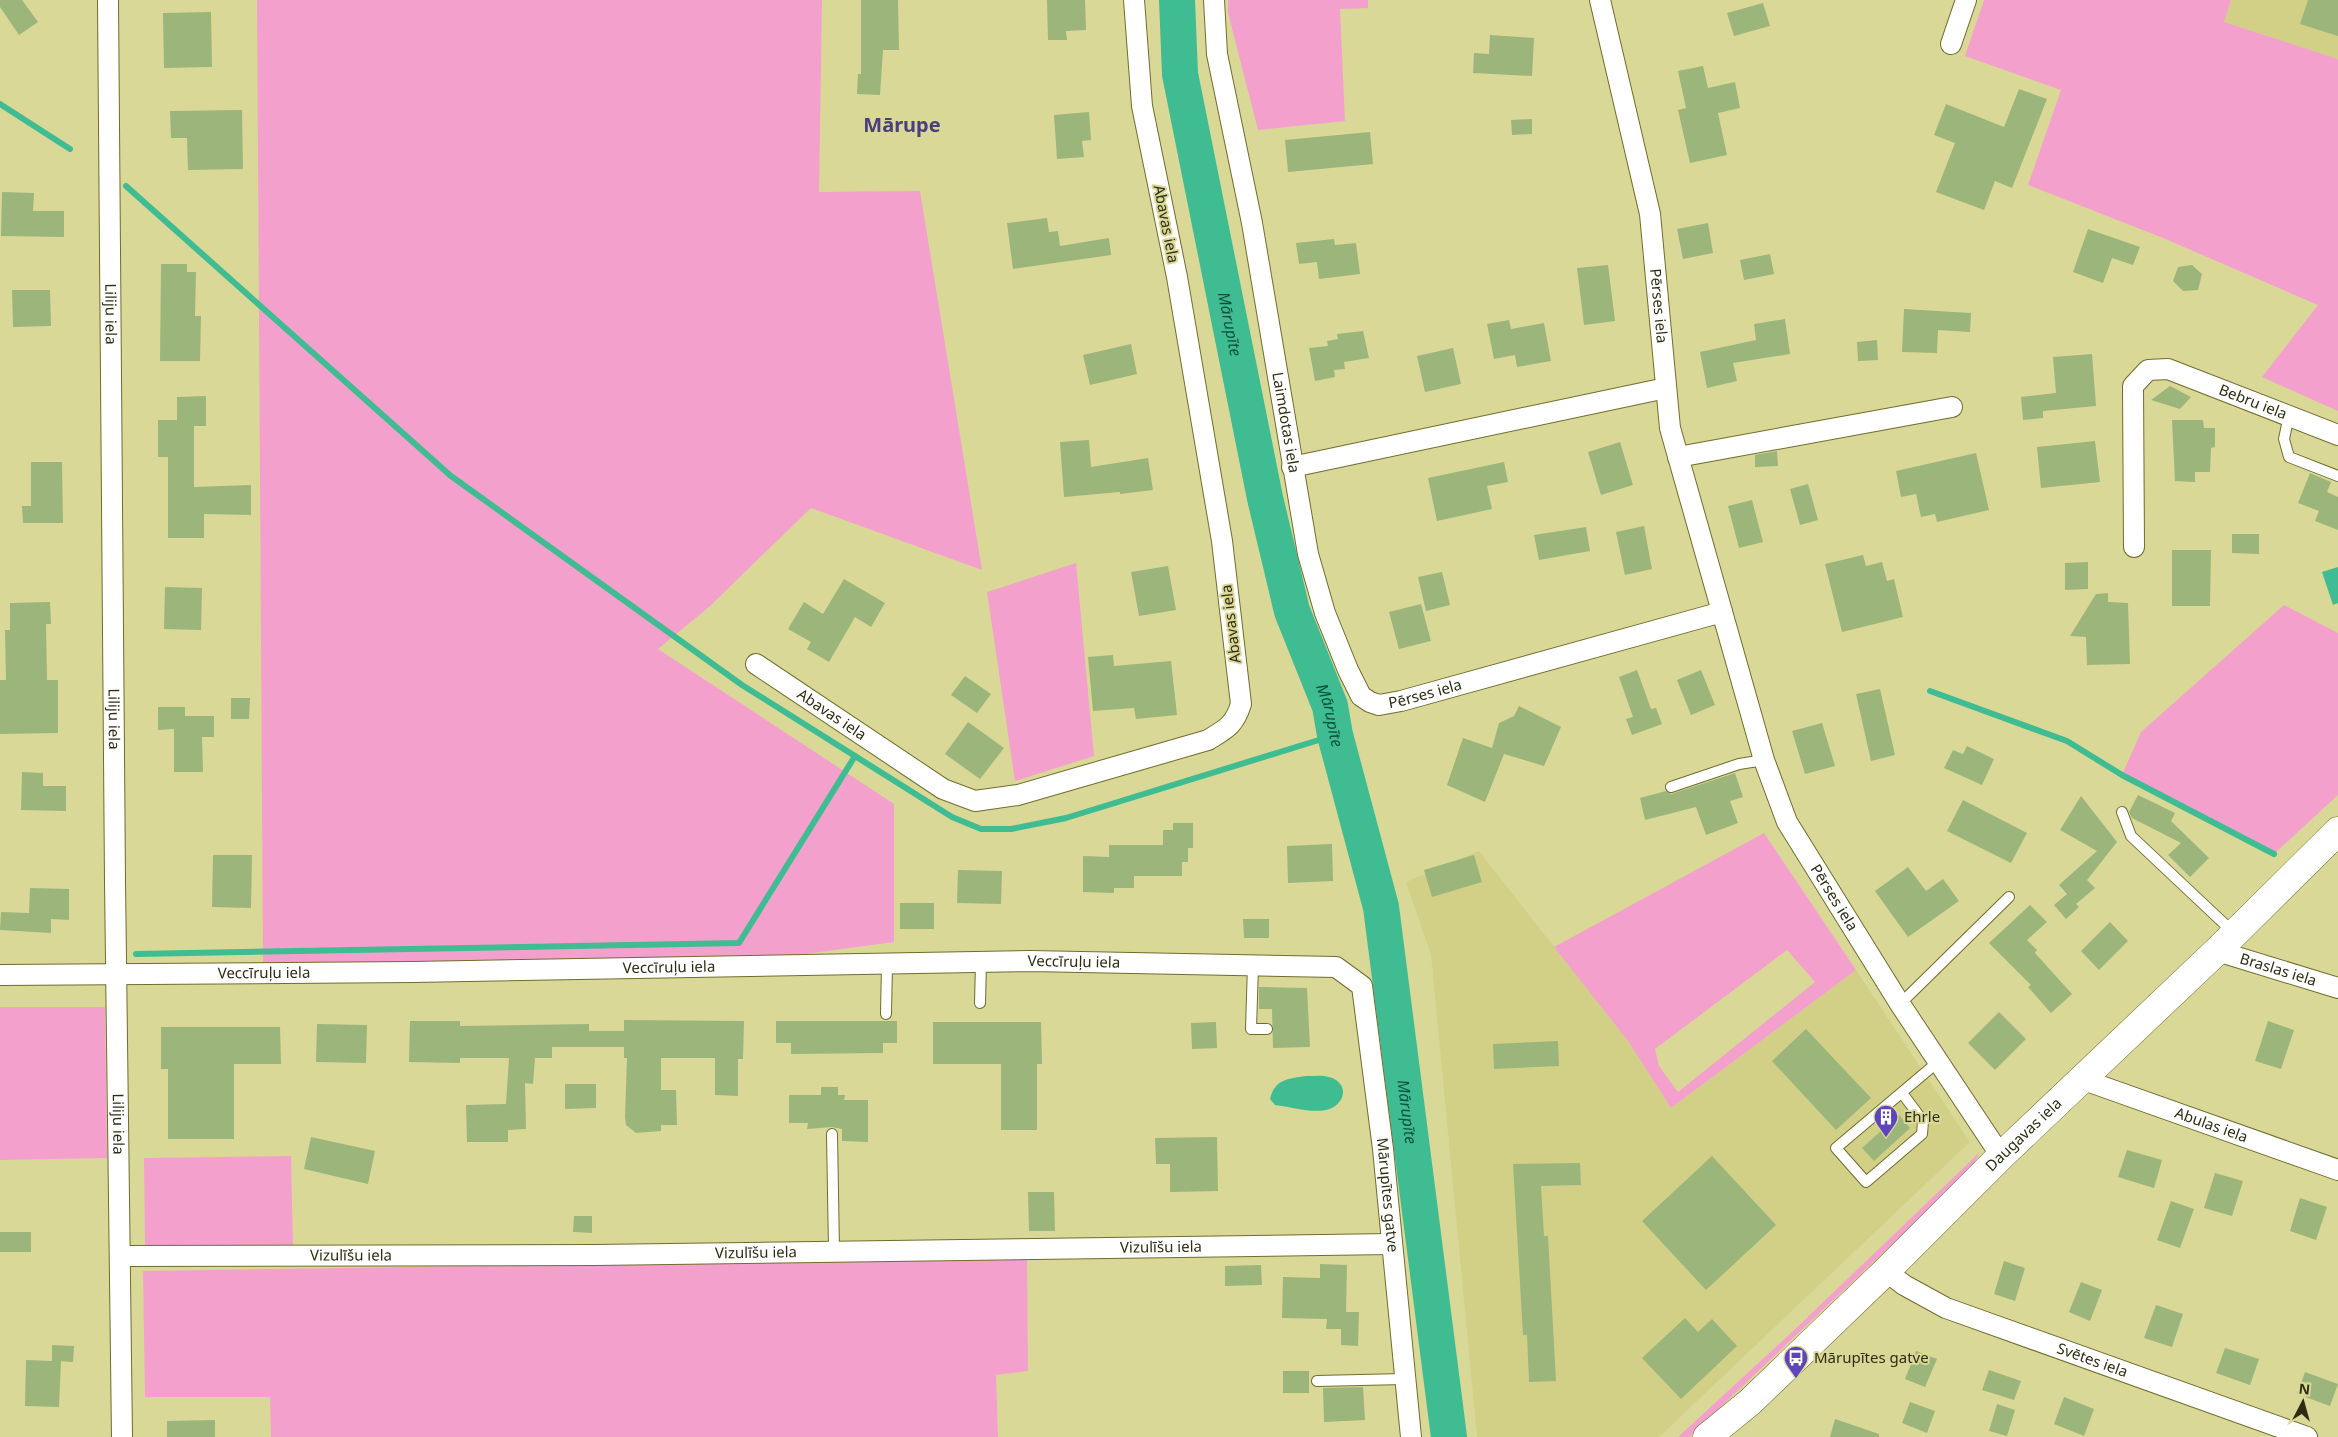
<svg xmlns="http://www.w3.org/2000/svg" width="2338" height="1437" viewBox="0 0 2338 1437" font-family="'Noto Sans',sans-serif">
	<rect width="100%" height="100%" fill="#dad897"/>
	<g fill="#d2d087">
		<path d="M2231,0H2338V59L2224,22Z"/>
		<path d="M1479,851L1628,1041L1671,1108L1856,970L1970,1142L1659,1437H1477L1431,955L1406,882Z"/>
	</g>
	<g fill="#f3a1cc" fill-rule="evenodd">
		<path d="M257,0H822L819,192L920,191L982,570L811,508L709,607L658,649L894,804V942L752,961L263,963Z"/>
		<path d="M1228,0H1368V8L1340,9L1345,121L1258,130L1228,13Z"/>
		<path d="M1984,0H2231L2224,22L2338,59V411L2262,377L2318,305L2163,238L2028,185L2061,90L1965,56Z"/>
		<path d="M1076,563L1094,756L1015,781L987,592Z"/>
		<path d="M2284,605L2338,633V795L2274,854L2122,775L2141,732Z"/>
		<path d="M1764,833L1856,970L1671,1108L1628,1041L1554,947ZM1787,950L1815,982L1678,1092L1659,1066L1655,1049Z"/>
		<path d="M0,1007H105L107,1158L0,1160Z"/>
		<path d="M1980,1152L1970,1170L1689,1437H1678L1792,1332Z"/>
		<path d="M291,1156L293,1247L145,1248L144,1158Z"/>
		<path d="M1027,1258L1028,1371L996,1375L998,1437H271L270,1397H145L143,1271Z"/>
	</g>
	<g fill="#3fbc92">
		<path d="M2338,567V603L2333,605L2322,572Z"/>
		<path d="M1306,1076C1313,1076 1322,1075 1329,1077C1351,1083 1345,1106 1326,1110C1311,1113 1291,1107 1275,1105L1270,1099C1275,1079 1287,1079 1306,1076Z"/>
	</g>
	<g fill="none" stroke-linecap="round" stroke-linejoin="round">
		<g stroke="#3fbc92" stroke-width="6">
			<path d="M0,104L70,149"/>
			<path d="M126,186L451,476L742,685L952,817L981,829H1011L1066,818L1335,735"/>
			<path d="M1930,691L2067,741L2122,775L2274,854"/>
			<path d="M136,954C337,952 538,945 739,943L855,756"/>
		</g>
		<path stroke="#3fbc92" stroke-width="36" id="s1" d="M1177,0L1180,74L1265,498L1292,611L1330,706L1335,735L1381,907L1449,1437"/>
	</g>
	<g fill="#9cb57b">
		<path d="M0,0H22L38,22L19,35L0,7Z"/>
		<path d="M861,0H898L899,50H883L880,95L857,94L858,74H861Z"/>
		<path d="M1047,0H1085L1086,30L1066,31L1067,40H1048Z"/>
		<path d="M2308,0H2338V36L2300,24Z"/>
		<path d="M1763,3L1770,26L1734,36L1727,13Z"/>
		<path d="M211,12L212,67L164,68L163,13Z"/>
		<path d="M1490,35L1534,38L1532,76L1473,73L1474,53L1489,54Z"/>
		<path d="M1703,66L1708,88L1735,82L1740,108L1718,113L1727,155L1690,163L1678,110L1686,108L1678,71Z"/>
		<path d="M2019,89L2047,99L2012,188L1995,181L1984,210L1936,192L1955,143L1934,135L1946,104L2004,127Z"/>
		<path d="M242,110L243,169L188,170L187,138H171L170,111Z"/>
		<path d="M1089,112L1091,140L1082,141L1084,157L1057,159L1054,115Z"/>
		<path d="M1532,119V134L1512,135L1511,120Z"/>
		<path d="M1370,132L1373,164L1288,172L1285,140Z"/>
		<path d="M2,192L34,193L33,211H64V237L1,236Z"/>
		<path d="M1047,218L1049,232L1058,231L1060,246L1109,238L1111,255L1013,269L1007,223Z"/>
		<path d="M1708,223L1713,253L1683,259L1677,229Z"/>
		<path d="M2088,229L2140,247L2133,265L2112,258L2103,283L2073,272Z"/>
		<path d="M1334,239L1335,245L1356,243L1360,274L1319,279L1317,262L1299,264L1296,243Z"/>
		<path d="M1770,254L1774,274L1744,280L1740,260Z"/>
		<path d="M161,264H187V272H196L195,316H201L200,361H160Z"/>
		<path d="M1608,265L1615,321L1584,325L1577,268Z"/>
		<path d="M2192,265L2202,274L2198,290L2183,291L2173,281L2178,267Z"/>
		<path d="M12,290H50L51,326L13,327Z"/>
		<path d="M1904,309L1971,313L1970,332L1938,330L1937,353L1902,352Z"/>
		<path d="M1785,319L1790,354L1733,363L1737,381L1707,388L1700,352L1756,340L1754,324Z"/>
		<path d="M1509,320L1511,329L1544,323L1551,361L1517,367L1515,355L1494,359L1487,324Z"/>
		<path d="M1363,331L1369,358L1344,362L1345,369L1334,370L1335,377L1315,381L1309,348L1328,346L1327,341L1338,339L1337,334Z"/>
		<path d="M1877,340L1878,360L1858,361L1857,342Z"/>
		<path d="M1131,344L1137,374L1090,385L1083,355Z"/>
		<path d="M1453,348L1461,384L1425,392L1417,356Z"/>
		<path d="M2092,354L2096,406L2043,411V418L2023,420L2021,397L2056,393L2053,357Z"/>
		<path d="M2170,386L2191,397L2180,409L2151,400Z"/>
		<path d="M206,396V426H194V487L251,485V515L204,514V538H168V457H158V420H177V397Z"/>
		<path d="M2172,420H2203L2204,428H2215V447L2211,448L2210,472H2195V482L2175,481Z"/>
		<path d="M1089,440L1091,467L1148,458L1153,490L1120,494V492L1064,497L1060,442Z"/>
		<path d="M2095,441L2100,482L2041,488L2037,447Z"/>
		<path d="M1620,442L1633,485L1601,495L1588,452Z"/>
		<path d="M1777,451L1778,466L1755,467V455Z"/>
		<path d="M1976,453L1989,510L1937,522L1935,514L1921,517L1916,494L1901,497L1896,471Z"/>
		<path d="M31,462H62L63,523H23L22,506H31Z"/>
		<path d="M1504,462L1508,482L1487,486L1492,509L1437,521L1428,478Z"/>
		<path d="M2310,473L2331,482L2327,492L2338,497V530L2315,521L2319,511L2298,503Z"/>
		<path d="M1808,484L1818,520L1800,525L1790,489Z"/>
		<path d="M1752,500L1763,542L1739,548L1728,506Z"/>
		<path d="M1644,526L1652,569L1625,575L1616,532Z"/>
		<path d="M1586,527L1590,551L1539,560L1534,535Z"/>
		<path d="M2232,534H2259V554L2232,553Z"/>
		<path d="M2172,550H2211L2210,606H2172Z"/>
		<path d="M1863,555L1866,566L1882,562L1887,581L1894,579L1903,617L1842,632L1825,564Z"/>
		<path d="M2088,562V589L2065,590V563Z"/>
		<path d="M1168,566L1176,610L1139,616L1131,572Z"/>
		<path d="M1442,572L1450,605L1426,611L1418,577Z"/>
		<path d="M844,579L885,603L871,627L855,617L829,662L807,649L811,642L788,629L804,602L823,614Z"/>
		<path d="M165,587L202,588L201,630L164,629Z"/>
		<path d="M2108,593V602L2128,603L2130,664L2087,665L2086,637L2070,636L2096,594Z"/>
		<path d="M50,602L51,624H46L47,680H58V733L0,734V680H6L5,630H10V603Z"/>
		<path d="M1421,604L1431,641L1399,649L1389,612Z"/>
		<path d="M1113,655L1114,666L1171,661L1177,715L1136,719L1134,708L1093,711L1088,657Z"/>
		<path d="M1637,670L1651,709L1656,708L1662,724L1632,735L1626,719L1633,717L1619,677Z"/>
		<path d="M1701,670L1715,705L1691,715L1677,680Z"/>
		<path d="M965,676L991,694L977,713L951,695Z"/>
		<path d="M1880,689L1895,755L1871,761L1856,694Z"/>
		<path d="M231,698H250L249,719H231Z"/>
		<path d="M1519,706L1561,727L1544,766L1504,754L1485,802L1447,785L1463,738L1492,748L1499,723L1514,716Z"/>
		<path d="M158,707H185V716H214V737H202L203,772H174V729L158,730Z"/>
		<path d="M968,722L1004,748L980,779L945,754Z"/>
		<path d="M1822,723L1835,766L1805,774L1792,731Z"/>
		<path d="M1967,746L1994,759L1982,785L1944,768L1953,750L1963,754Z"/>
		<path d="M22,772L43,773V786H66V811L21,810Z"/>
		<path d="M1735,773L1743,797L1730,801L1738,823L1706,835L1696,807L1645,820L1640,798L1666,791L1671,794Z"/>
		<path d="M2138,795L2175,813L2171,821L2209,858L2190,877L2168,855L2181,843L2132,818L2129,812Z"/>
		<path d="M2081,796L2117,842L2087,880L2095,888L2076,904L2079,907L2066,919L2054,905L2067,894L2059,885L2097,851L2060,830Z"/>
		<path d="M1963,800L2027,833L2011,863L1947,831Z"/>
		<path d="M1173,823H1193V848H1188V862H1182V876H1134V888H1114V893L1083,892V856L1109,857V845H1163V830H1173Z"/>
		<path d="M1332,844L1333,881L1288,883L1287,846Z"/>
		<path d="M213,855H252L251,908L212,907Z"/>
		<path d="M1474,855L1482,882L1432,897L1424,870Z"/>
		<path d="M1908,867L1926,891L1943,879L1959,901L1908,937L1875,891Z"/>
		<path d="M958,870L1002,871L1001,904L957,903Z"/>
		<path d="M30,888L69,889V920L51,919V933L0,930L1,912L29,913Z"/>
		<rect x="900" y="903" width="34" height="26"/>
		<path d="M2030,905L2047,922L2027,940L2037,950L2035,953L2072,994L2051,1013L2028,987L2031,985L1989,943Z"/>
		<path d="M1243,919H1269V938H1244Z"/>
		<path d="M2110,922L2128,941L2099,970L2081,951Z"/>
		<path d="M1259,987L1307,988L1310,1047L1273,1048L1272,1009H1259Z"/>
		<path d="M1999,1012L2026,1039L1995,1070L1968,1043Z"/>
		<path d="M624,1020L744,1021L743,1059H738V1096L715,1095V1058H661V1090H676L677,1125H661V1131L636,1133L626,1125L625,1117L627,1058H624V1047H552V1058H535L533,1084L525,1083L526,1129L508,1130V1142H467L466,1105L506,1104L509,1058H460V1063L409,1062L410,1021H460V1026L589,1024V1031H624Z"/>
		<path d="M776,1021H897V1043H883V1053L791,1054V1043H776Z"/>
		<path d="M2268,1021L2294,1030L2281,1069L2255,1061Z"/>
		<path d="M933,1022H1041L1042,1064H1037V1130H1001V1064H933Z"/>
		<path d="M1216,1022L1217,1048L1192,1049L1191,1023Z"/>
		<path d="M317,1024L367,1025L366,1063L316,1062Z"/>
		<path d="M161,1027H280L281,1064H234V1139H168V1069H161Z"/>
		<path d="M1806,1029L1871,1098L1836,1130L1772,1061Z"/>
		<path d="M1558,1041L1559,1066L1494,1069L1493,1044Z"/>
		<path d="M565,1084H596V1108L565,1109Z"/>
		<path d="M821,1087H838V1095H845L844,1100H868V1142L842,1141V1129L832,1127L807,1129L808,1123H789V1095H821Z"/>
		<path d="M1899,1115L1910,1128L1874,1161L1862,1148Z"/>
		<path d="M311,1137L375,1151L368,1184L304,1169Z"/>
		<path d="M1217,1137L1218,1191L1170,1192V1164H1156L1155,1138Z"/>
		<path d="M2127,1150L2162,1160L2154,1188L2118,1177Z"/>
		<path d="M1712,1156L1776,1225L1706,1290L1642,1221Z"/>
		<path d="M1580,1163L1581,1185L1541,1186L1544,1236H1548L1556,1381L1529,1382L1527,1335H1523L1513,1164Z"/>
		<path d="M2215,1173L2243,1181L2232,1216L2204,1208Z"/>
		<path d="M1028,1192H1054L1055,1231H1029Z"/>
		<path d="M2300,1198L2327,1207L2316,1240L2290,1231Z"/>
		<path d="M2171,1201L2194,1209L2180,1248L2157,1240Z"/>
		<path d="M574,1216H592V1233L573,1232Z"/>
		<rect x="0" y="1232" width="31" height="20"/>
		<path d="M2004,1261L2025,1268L2015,1301L1994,1294Z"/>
		<path d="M1320,1264L1347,1265L1346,1312H1359L1358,1346L1341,1345V1329H1326L1327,1319L1282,1318L1283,1277L1320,1278Z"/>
		<path d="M1261,1265L1262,1285L1225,1286V1266Z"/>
		<path d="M2081,1282L2102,1290L2090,1321L2069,1312Z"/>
		<path d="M2156,1305L2183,1314L2172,1347L2144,1338Z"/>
		<path d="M1685,1318L1698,1332L1712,1319L1737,1346L1681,1399L1642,1358Z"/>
		<path d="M52,1345L74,1346L73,1362L59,1361H61L59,1407L25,1406L26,1360L52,1361Z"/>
		<path d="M2225,1348L2259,1359L2250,1385L2216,1373Z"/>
		<path d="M1916,1351L1937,1359L1925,1387L1905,1379Z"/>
		<path d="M1989,1370L2021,1381L2014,1400L1982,1390Z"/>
		<rect x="1283" y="1371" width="26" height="22"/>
		<path d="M2305,1372L2338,1384L2330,1406L2297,1394Z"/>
		<path d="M1363,1387L1365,1420L1324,1422L1323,1388Z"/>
		<path d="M2064,1397L2094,1409L2084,1436L2054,1424Z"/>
		<path d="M1910,1402L1935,1411L1927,1433L1902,1423Z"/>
		<path d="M1997,1404L2015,1410L2007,1436L1989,1431Z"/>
		<path d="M1835,1419L1879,1434V1437H1830Z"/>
		<path d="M215,1420V1437H167V1421Z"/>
	</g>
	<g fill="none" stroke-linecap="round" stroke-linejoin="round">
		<defs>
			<g id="service">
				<path d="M2289,415L2284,439L2289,457L2338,476"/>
				<path d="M1671,787L1739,764L1764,760"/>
				<path d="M2122,812L2131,836L2233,932"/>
				<path d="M1253,965L1251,1029H1267"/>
				<path d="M980,1003L981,962"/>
				<path d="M1900,1004L2009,897"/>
				<path d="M886,1014L887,964"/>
				<path d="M1902,1093L1923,1121L1922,1134L1866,1182L1836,1148L1939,1061"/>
				<path d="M832,1134L834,1251"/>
				<path d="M1317,1381L1404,1379"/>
			</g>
			<g id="minor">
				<path id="s2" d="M108,0L115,882L122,1437"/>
				<path id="s3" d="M1214,0L1217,54L1252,223L1308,554L1325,613L1348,670L1361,696L1370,702L1379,705L1401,701L1722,612"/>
				<path id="s4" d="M1600,0L1650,214L1670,428L1764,760L1787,822L1900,1004L2001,1156"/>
				<path d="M1951,44L1966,0"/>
				<path d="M1678,457L1952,407"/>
				<path d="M1292,467L1666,388"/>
				<path id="s5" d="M2134,547L2133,386L2148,370L2168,369L2338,435"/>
				<path id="s6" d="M756,664L943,789L975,801L1018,795L1208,740C1226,729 1234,726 1241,704L1222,541L1177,277L1142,106L1134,0"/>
				<path id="s7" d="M2217,951L2338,988"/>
				<path id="s8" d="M0,975L413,972L1030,961L1336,967L1362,986L1383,1149L1411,1437"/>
				<path id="s9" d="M2084,1080L2338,1170"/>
				<path id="s10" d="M120,1256L595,1255L1391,1244"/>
				<path id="s11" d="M1886,1271L1904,1285L1946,1308L2307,1437"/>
			</g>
			<g id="primary">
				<path id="s12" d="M1707,1437L1750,1402L1886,1271L2001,1156L2217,951L2338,831"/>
			</g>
		</defs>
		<use href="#service" stroke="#6f6d2e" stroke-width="12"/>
		<use href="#minor" stroke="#6f6d2e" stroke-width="22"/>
		<use href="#primary" stroke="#6f6d2e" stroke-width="29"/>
		<use href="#service" stroke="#fff" stroke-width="10"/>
		<use href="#minor" stroke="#fff" stroke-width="20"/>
		<use href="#primary" stroke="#fff" stroke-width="28"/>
	</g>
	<defs>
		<symbol id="building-pin" viewBox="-11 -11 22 30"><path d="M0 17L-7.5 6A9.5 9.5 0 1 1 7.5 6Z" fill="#5e45be" stroke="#dad897"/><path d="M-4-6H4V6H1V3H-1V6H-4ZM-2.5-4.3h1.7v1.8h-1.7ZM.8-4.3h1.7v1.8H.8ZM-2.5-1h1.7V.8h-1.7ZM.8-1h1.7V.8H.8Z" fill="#fff"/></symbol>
		<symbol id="bus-pin" viewBox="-11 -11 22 30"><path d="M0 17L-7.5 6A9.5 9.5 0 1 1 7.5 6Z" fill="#5e45be" stroke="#dad897"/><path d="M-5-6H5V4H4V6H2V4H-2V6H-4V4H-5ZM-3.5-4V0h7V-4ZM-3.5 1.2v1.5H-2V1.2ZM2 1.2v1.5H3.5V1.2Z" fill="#fff"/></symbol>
	</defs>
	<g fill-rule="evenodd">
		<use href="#building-pin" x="1872" y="1103" width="28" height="38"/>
		<use href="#bus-pin" x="1782" y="1344" width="28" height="38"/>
	</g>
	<g text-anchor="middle" stroke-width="4" stroke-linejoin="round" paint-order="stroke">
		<g font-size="15" fill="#2e2d13" stroke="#dad897">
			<text transform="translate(1166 224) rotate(79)" y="5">Abavas iela</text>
			<text dy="5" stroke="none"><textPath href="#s4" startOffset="312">Pērses iela</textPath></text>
			<text dy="5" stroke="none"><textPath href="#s2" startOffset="314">Liliju iela</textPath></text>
			<text dy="5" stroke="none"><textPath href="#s5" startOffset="294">Bebru iela</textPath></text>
			<text dy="5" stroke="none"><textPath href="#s3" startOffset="429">Laimdotas iela</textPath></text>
			<text transform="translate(1231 624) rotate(-97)" y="5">Abavas iela</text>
			<text dy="5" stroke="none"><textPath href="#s3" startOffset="782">Pērses iela</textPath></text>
			<text dy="5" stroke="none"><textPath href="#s6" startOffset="91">Abavas iela</textPath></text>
			<text dy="5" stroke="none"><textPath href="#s2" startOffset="719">Liliju iela</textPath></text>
			<text dy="5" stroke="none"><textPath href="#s4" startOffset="935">Pērses iela</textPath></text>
			<text dy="5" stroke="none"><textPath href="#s8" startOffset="1074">Veccīruļu iela</textPath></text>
			<text dy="5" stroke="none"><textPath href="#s8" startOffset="669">Veccīruļu iela</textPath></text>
			<text dy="5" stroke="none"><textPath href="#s7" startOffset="64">Braslas iela</textPath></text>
			<text dy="5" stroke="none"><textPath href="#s8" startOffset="264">Veccīruļu iela</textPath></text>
			<text dy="5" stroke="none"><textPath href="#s2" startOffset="1124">Liliju iela</textPath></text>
			<text dy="5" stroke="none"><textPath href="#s9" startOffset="135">Abulas iela</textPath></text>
			<text dy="5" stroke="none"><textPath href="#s12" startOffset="438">Daugavas iela</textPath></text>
			<text dy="5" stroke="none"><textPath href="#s8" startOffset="1579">Mārupītes gatve</textPath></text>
			<text dy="5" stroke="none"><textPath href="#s10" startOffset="1041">Vizulīšu iela</textPath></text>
			<text dy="5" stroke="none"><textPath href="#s10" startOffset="636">Vizulīšu iela</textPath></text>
			<text dy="5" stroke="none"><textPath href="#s10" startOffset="231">Vizulīšu iela</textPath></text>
			<text dy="5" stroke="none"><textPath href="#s11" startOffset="226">Svētes iela</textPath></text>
		</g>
		<g font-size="15" fill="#2e2d13" stroke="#dad897" text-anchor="start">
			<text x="1904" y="1122">Ehrle</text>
			<text x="1814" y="1363">Mārupītes gatve</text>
		</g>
		<g font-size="16" font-style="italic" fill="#0b513c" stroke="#dad897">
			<text dy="6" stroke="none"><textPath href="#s1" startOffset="329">Mārupīte</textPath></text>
			<text dy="6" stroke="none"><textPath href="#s1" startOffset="734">Mārupīte</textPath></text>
			<text dy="6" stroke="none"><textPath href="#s1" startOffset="1139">Mārupīte</textPath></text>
		</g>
		<g font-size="20" font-weight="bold" fill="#49417e" stroke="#dad897">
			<text x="902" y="132">Mārupe</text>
		</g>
	</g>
	<g transform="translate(2303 1402) rotate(6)" stroke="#dad897" stroke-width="4" paint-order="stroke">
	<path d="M0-4L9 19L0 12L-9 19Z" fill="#2e2d13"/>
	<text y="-8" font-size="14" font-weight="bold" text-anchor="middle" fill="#2e2d13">N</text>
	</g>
</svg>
